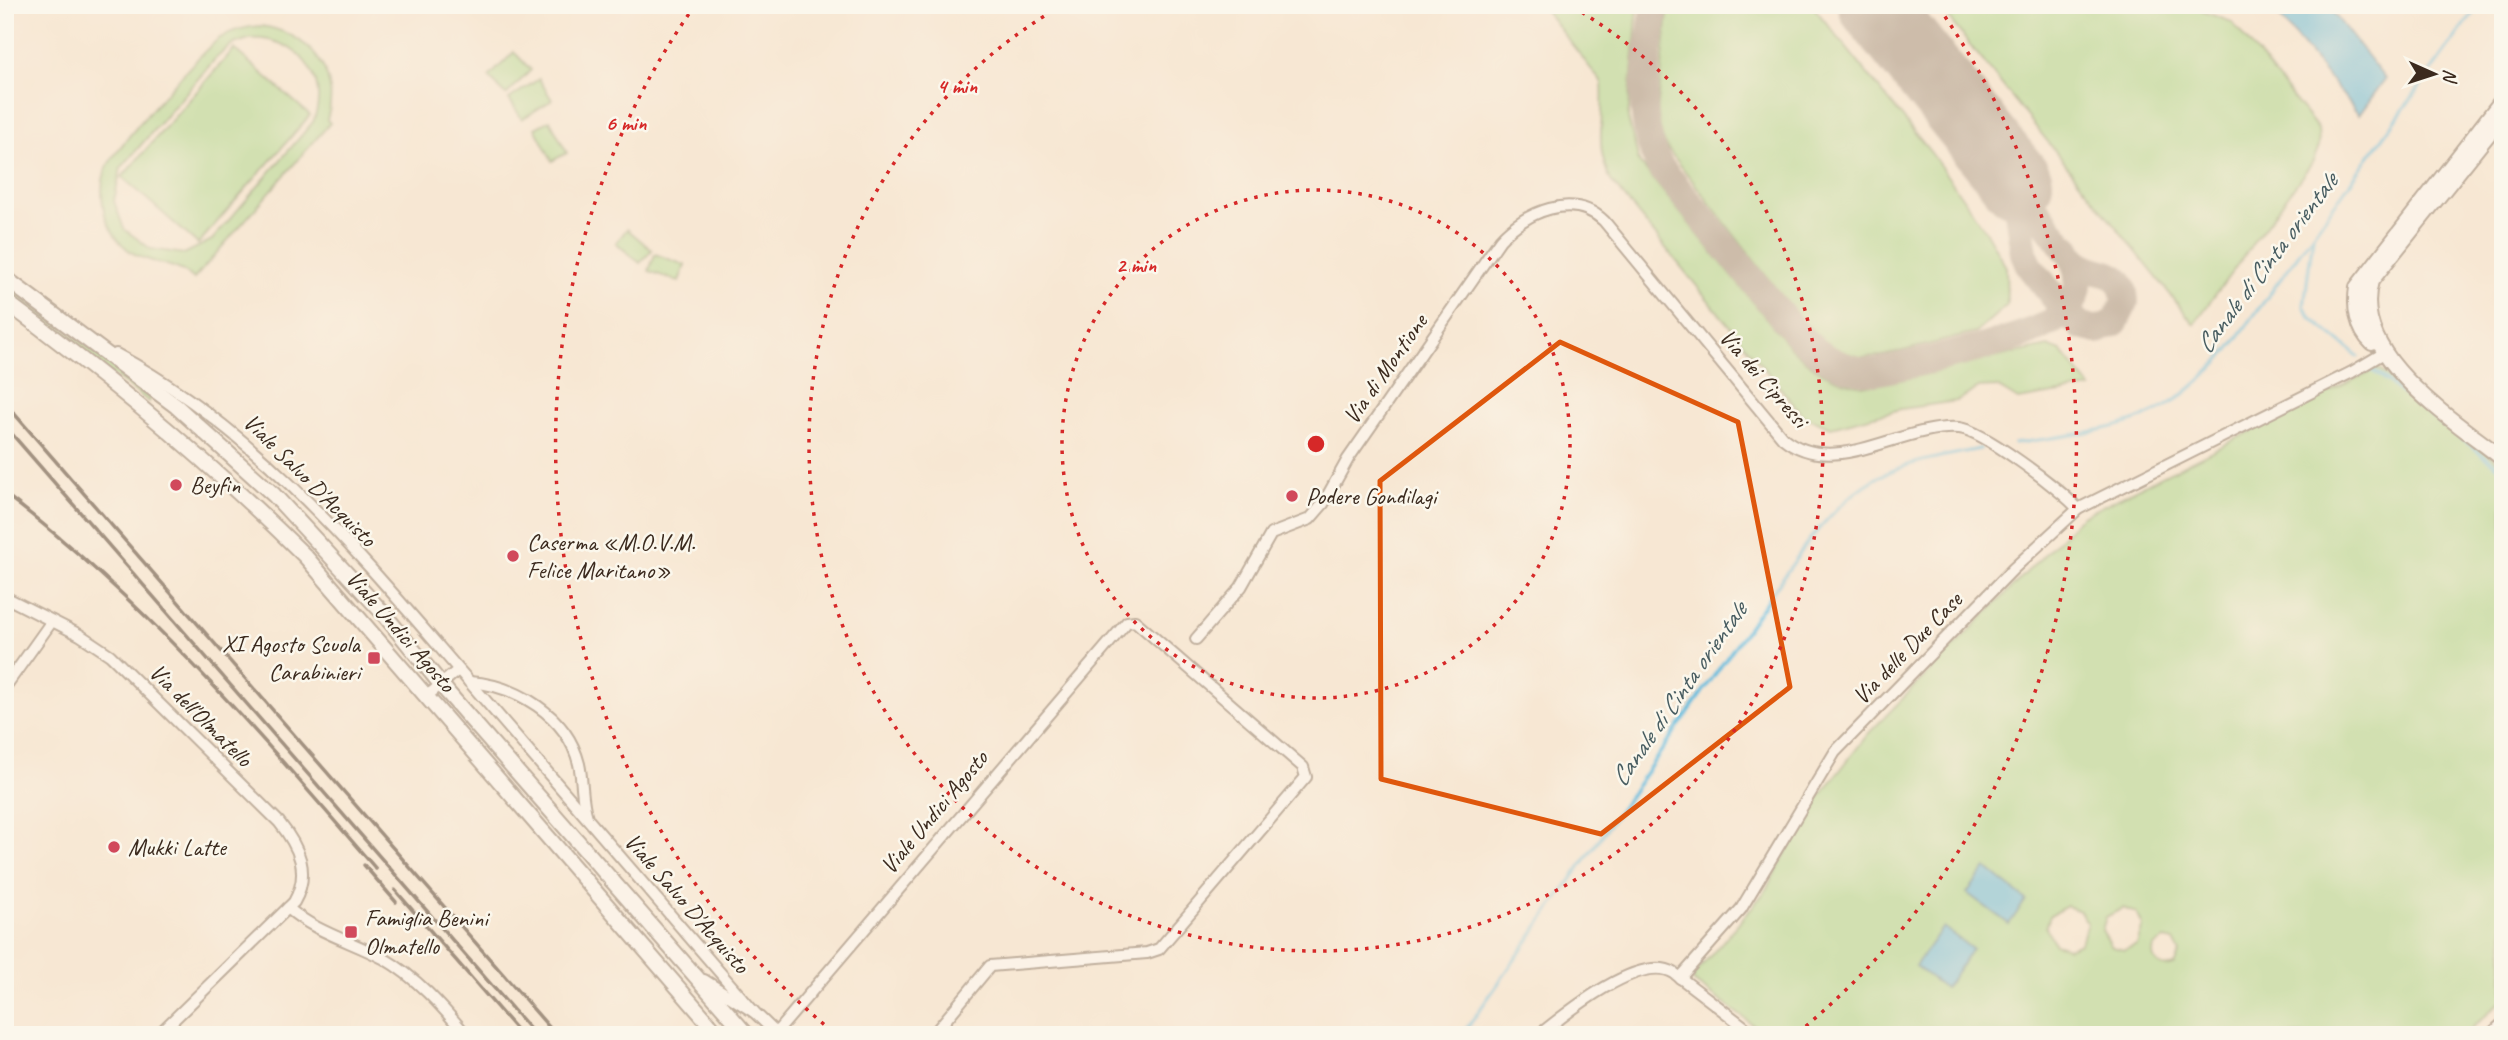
<svg xmlns="http://www.w3.org/2000/svg" width="2508" height="1040" viewBox="0 0 2508 1040" font-family="Caveat,sans-serif">
	<rect width="100%" height="100%" fill="#fbf7ec"/>
	<filter id="ink" filterUnits="userSpaceOnUse"><feTurbulence type="fractalNoise" baseFrequency=".0143" numOctaves="2"/><feDisplacementMap in="SourceGraphic" scale="14" xChannelSelector="R" yChannelSelector="G"/><feConvolveMatrix kernelMatrix="1 2 1 2 8 2 1 2 1" color-interpolation-filters="sRGB"/></filter>
	<filter id="wash" filterUnits="userSpaceOnUse"><feTurbulence type="fractalNoise" baseFrequency=".00686" numOctaves="4" result="noise"/><feDisplacementMap in="SourceGraphic" scale="28" xChannelSelector="R" yChannelSelector="G"/><feGaussianBlur stdDeviation="1.57" result="paint"/><feColorMatrix in="noise" values="0 0 0 0 0 0 0 0 0 0 0 0 0 0 0 0 0 1.4 0 .05"/><feComposite in="paint" operator="in"/></filter>
	<g filter="url(#wash)">
		<rect width="100%" height="100%" fill="#f7e7d3"/>
		<g fill="#a4d887" stroke="#708152" stroke-width="2" fill-rule="evenodd">
			<path d="M1541,5H1638L1628,118L1639,162L1789,346C1811,368 1833,381 1863,386L2048,346L2061,351L2091,388L2018,400L1997,387L1979,388L1957,401L1901,409L1831,427L1803,416L1611,181C1593,144 1605,121 1602,83Z"/>
			<path d="M1669,5H1812L1932,154L1985,230L2006,267L2007,305L1975,333L1882,356L1859,357L1830,347L1805,326L1667,148C1661,136 1656,126 1657,113Z"/>
			<path d="M1938,5H2197L2204,12L2232,22L2318,129L2319,146L2313,161L2194,324Z"/>
			<path d="M260,26C307,31 342,72 327,120L330,123L194,279C168,255 134,271 111,229C101,212 99,185 107,167C116,148 201,51 220,38C232,30 245,27 260,26ZM249,39C295,35 332,77 313,122L212,240L184,254L151,249L124,229L114,201L121,168L215,59L231,45Z"/>
			<path d="M234,49L310,115L198,244L122,177Z"/>
			<path d="M514,52L531,70L506,95L489,77Z"/>
			<path d="M539,79L552,100L522,119L509,99Z"/>
			<path d="M550,120L567,153L552,161L535,128Z"/>
			<path d="M627,229L652,250L640,263L616,243Z"/>
			<path d="M655,254L685,265L679,282L649,271Z"/>
			<path d="M5,284L152,396L149,402L5,293Z"/>
			<path d="M2377,368L2503,465V1000L2464,1035H1767L1693,981V976L1764,893L1811,808L1868,734L2082,516ZM2067,906L2080,911L2087,923L2081,943L2068,948L2055,944L2046,928L2050,915ZM2123,908L2136,913L2143,925L2137,945L2124,950L2112,947L2102,930L2106,917ZM2165,939L2174,941L2180,953L2174,965C2160,970 2150,961 2154,947Z"/>
		</g>
		<g fill="#61bcde" stroke="#4e737e" stroke-width="2">
			<path d="M2270,5H2327L2385,79L2359,115Z"/>
			<path d="M1986,868L2026,900L2009,924L1967,893Z"/>
			<path d="M1943,927L1972,949L1945,988L1915,966Z"/>
		</g>
		<g fill="none" stroke-linecap="round" stroke-linejoin="round">
			<g stroke="#61bcde" stroke-width="3.5">
				<path d="M2313,236L2304,306L2311,318L2358,356"/>
				<path d="M2372,370L2503,470"/>
				<path d="M2014,444C2058,436 2127,431 2165,407C2190,392 2209,372 2229,350L2479,5"/>
				<path d="M1462,1035L1810,539C1869,469 1893,466 1980,449"/>
			</g>
			<g stroke="#998878" stroke-width="28">
				<path d="M1655,5C1648,62 1632,115 1661,168L1789,325C1812,352 1838,370 1875,372C1916,363 2046,339 2069,308C2084,288 2079,267 2067,247"/>
				<path d="M1987,145L2015,191L2024,253L2030,267L2066,312L2081,326L2098,330L2115,322L2125,302C2123,266 2101,278 2080,264C2066,254 2030,200 2017,182"/>
			</g>
			<path stroke="#998878" stroke-width="72" d="M1874,5L2017,182"/>
		</g>
	</g>
	<g filter="url(#ink)">
		<g fill="none" stroke-linecap="round" stroke-linejoin="round">
			<defs>
				<g id="minor">
					<path d="M116,354C256,429 358,553 460,671C558,785 656,899 754,1012"/>
					<path d="M5,597L80,635L110,655L279,822C299,847 311,872 294,902L158,1035"/>
					<path d="M1196,639L1241,587L1271,534L1310,519L1323,504L1348,459L1500,240C1525,212 1573,191 1604,221L1783,438C1835,480 1901,424 1959,428C1982,430 2062,490 2078,509"/>
					<path d="M469,682C516,685 567,715 579,764C583,781 581,800 587,817"/>
					<path d="M5,687L52,621"/>
					<path d="M427,696L458,670"/>
					<path d="M288,908C315,932 351,941 383,958C416,977 442,1006 466,1035"/>
					<path d="M1680,978L1741,909L1835,752L2013,569L2078,509L2352,372L2384,353"/>
					<path d="M704,980L754,1012L778,1035"/>
					<path d="M776,1033L1127,622L1135,621L1303,767L1306,777L1159,949L1147,953L990,966L933,1035"/>
					<path d="M1539,1035C1565,1014 1640,952 1674,973L1755,1035"/>
				</g>
				<g id="major">
					<path d="M2503,116L2371,281C2349,356 2453,419 2503,459"/>
					<path d="M5,278L176,406L274,495L383,613L448,693L747,1035"/>
					<path d="M5,301C112,380 210,462 305,556L719,1035"/>
					<path d="M2372,343C2357,329 2354,307 2357,287L2503,99"/>
					<path d="M2493,1035L2503,1026"/>
				</g>
			</defs>
			<use href="#minor" stroke="#7d6c5d" stroke-width="14"/>
			<use href="#major" stroke="#7d6c5d" stroke-width="18"/>
			<use href="#minor" stroke="#fff" stroke-width="10"/>
			<use href="#major" stroke="#fff" stroke-width="14"/>
			<g stroke="#3b2a1e" stroke-width="3.5">
				<path d="M5,403L556,1035"/>
				<path d="M5,426L535,1035"/>
				<path d="M5,494C146,601 261,736 376,869"/>
				<path d="M364,865L396,902"/>
				<path d="M395,890L521,1035"/>
			</g>
		</g>
	</g>
	<path d="M0 0H2508V1040H0ZM1560,342L1738,422L1790,687L1601,834L1381,779L1380,481Z" fill="#f7e7d3" fill-opacity=".55" fill-rule="evenodd"/>
	<path fill="none" stroke="#df570d" stroke-width="5" stroke-linejoin="round" d="M1560,342L1738,422L1790,687L1601,834L1381,779L1380,481Z"/>
	<g fill="none" stroke="#d62828" stroke-width="3.5" stroke-dasharray="3.5 7">
		<circle cx="1316" cy="444" r="254"/>
		<path d="M1573 7A507 507 0 1 1 1059 7"/>
		<path d="M832 1031A761 761 0 0 1 693 8M1939 8A761 761 0 0 1 1800 1031"/>
	</g>
	<g fill="#d1495b" stroke="#fbf7ec" stroke-width="2.5">
		<circle cx="176" cy="485" r="7"/>
		<circle cx="1292" cy="496" r="7"/>
		<circle cx="513" cy="556" r="7"/>
		<rect x="367" y="651" width="14" height="14" rx="3.5"/>
		<circle cx="114" cy="847" r="7"/>
		<rect x="344" y="925" width="14" height="14" rx="3.5"/>
	</g>
	<g text-anchor="middle" stroke-width="5" stroke-linejoin="round" paint-order="stroke">
		<g font-size="24" fill="#3b2a1e" stroke="#fbf7ec">
			<text transform="translate(1385 369) rotate(-55)" y="8">Via di Montione</text>
			<text transform="translate(1764 378) rotate(49)" y="8">Via dei Cipressi</text>
			<text transform="translate(310 480) rotate(45)" y="8">Viale Salvo D'Acquisto</text>
			<text transform="translate(401 631) rotate(49)" y="8">Viale Undici Agosto</text>
			<text transform="translate(1907 648) rotate(-46)" y="8">Via delle Due Case</text>
			<text transform="translate(201 715) rotate(45)" y="8">Via dell'Olmatello</text>
			<text transform="translate(934 812) rotate(-50)" y="8">Viale Undici Agosto</text>
			<text transform="translate(687 903) rotate(49)" y="8">Viale Salvo D'Acquisto</text>
		</g>
		<g font-size="24" fill="#3b2a1e" stroke="#fbf7ec" text-anchor="start">
			<text x="190" y="493">Beyfin</text>
			<text x="1306" y="504">Podere Gondilagi</text>
			<text x="527" y="550">Caserma «M.O.V.M.<tspan x="527" dy="28">Felice Maritano»</tspan></text>
			<text x="360" y="652" text-anchor="end">XI Agosto Scuola<tspan x="360" dy="28">Carabinieri</tspan></text>
			<text x="128" y="855">Mukki Latte</text>
			<text x="365" y="926">Famiglia Benini<tspan x="365" dy="28">Olmatello</tspan></text>
		</g>
		<g font-size="26" font-style="italic" fill="#485d61" stroke="#fbf7ec">
			<text transform="translate(2266 263) rotate(-53)" y="9">Canale di Cinta orientale</text>
			<text transform="translate(1678 694) rotate(-55)" y="9">Canale di Cinta orientale</text>
		</g>
	</g>
	<circle cx="1316" cy="444" r="10" fill="#d62828" stroke="#fbf7ec" stroke-width="3.5"/>
	<g font-size="21" text-anchor="middle" font-weight="bold" fill="#d62828" stroke="#fbf7ec" stroke-width="5" stroke-linejoin="round" paint-order="stroke">
		<text x="957" y="93">4 min</text>
		<text x="626" y="130">6 min</text>
		<text x="1136" y="272">2 min</text>
	</g>
	<rect width="2508" height="1040" fill="none" stroke="#fbf7ec" stroke-width="28"/>
	<g transform="translate(2434 74) rotate(93)" stroke="#fbf7ec" stroke-width="5" paint-order="stroke">
	<path d="M0-5L12 26L0 18L-12 26Z" fill="#3b2a1e"/>
	<text y="-10" font-size="19" font-weight="bold" text-anchor="middle" fill="#3b2a1e">N</text>
	</g>
</svg>
